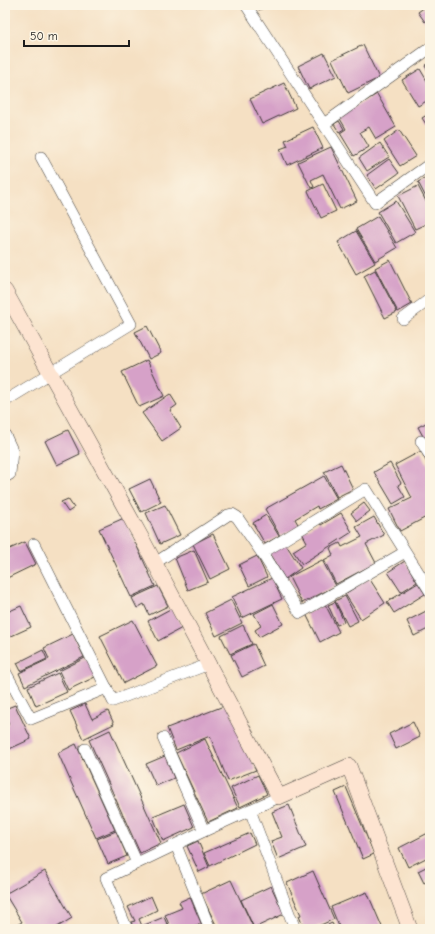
<svg xmlns="http://www.w3.org/2000/svg" width="435" height="934" viewBox="0 0 435 934" font-family="'Comic Neue',sans-serif">
	<rect width="100%" height="100%" fill="#fcf5e5"/>
	<filter id="ink" filterUnits="userSpaceOnUse"><feTurbulence type="fractalNoise" baseFrequency=".025" numOctaves="2"/><feDisplacementMap in="SourceGraphic" scale="8" xChannelSelector="R" yChannelSelector="G"/><feConvolveMatrix kernelMatrix="1 2 1 2 8 2 1 2 1" color-interpolation-filters="sRGB"/></filter>
	<filter id="wash" filterUnits="userSpaceOnUse"><feTurbulence type="fractalNoise" baseFrequency=".012" numOctaves="4" result="noise"/><feDisplacementMap in="SourceGraphic" scale="16" xChannelSelector="R" yChannelSelector="G"/><feGaussianBlur stdDeviation="0.9" result="paint"/><feColorMatrix in="noise" values="0 0 0 0 0 0 0 0 0 0 0 0 0 0 0 0 0 1.4 0 .05"/><feComposite in="paint" operator="in"/></filter>
	<g filter="url(#wash)">
		<rect width="100%" height="100%" fill="#f5e0c3"/>
		<g id="blocks">
			<g fill="#d6a1c8">
				<path d="M256,5H270L259,10Z"/>
				<path d="M428,5H430V18L425,22L418,12Z"/>
				<path d="M363,45L379,78L348,93L332,60Z"/>
				<path d="M324,53L336,76L309,89L298,66Z"/>
				<path d="M430,62V74L425,66Z"/>
				<path d="M420,69L430,86V99L418,106L402,80Z"/>
				<path d="M284,83L296,108L262,124L250,99Z"/>
				<path d="M377,94L396,127L376,139L369,127L360,132L369,147L354,156L340,133L346,129L339,117Z"/>
				<path d="M430,113V130L422,118Z"/>
				<path d="M339,121L344,129L339,132L334,124Z"/>
				<path d="M313,127L323,148L287,165L280,149L288,146L285,140Z"/>
				<path d="M399,130L416,156L400,166L384,141Z"/>
				<path d="M380,143L389,157L367,171L359,158Z"/>
				<path d="M331,147L357,201L340,209L323,174L311,180L314,187L311,188L298,162Z"/>
				<path d="M389,159L399,173L376,189L367,175Z"/>
				<path d="M430,176V205L418,182Z"/>
				<path d="M323,184L336,211L321,218L308,191Z"/>
				<path d="M418,186L430,209V222L415,229L398,196Z"/>
				<path d="M396,201L415,232L396,243L378,212Z"/>
				<path d="M378,216L397,248L375,261L356,229Z"/>
				<path d="M356,231L375,263L356,274L338,242Z"/>
				<path d="M390,260L412,304L398,312L375,268Z"/>
				<path d="M375,270L397,312L385,318L364,276Z"/>
				<path d="M147,326L161,353L149,359L135,332Z"/>
				<path d="M147,360L164,396L139,407L122,372Z"/>
				<path d="M170,394L177,405L170,410L181,428L162,441L142,413Z"/>
				<path d="M430,421V435L424,438L418,427Z"/>
				<path d="M68,430L80,454L57,465L45,441Z"/>
				<path d="M430,436V446L426,438Z"/>
				<path d="M421,451L430,469V515L400,531L389,509L412,498L395,465Z"/>
				<path d="M390,463L401,483L398,485L405,497L393,504L374,472Z"/>
				<path d="M341,464L353,489L337,497L324,472Z"/>
				<path d="M324,476L337,499L318,509L317,506L295,519L299,526L280,536L265,509Z"/>
				<path d="M150,479L161,502L141,512L129,489Z"/>
				<path d="M68,499L74,508L68,512L61,502Z"/>
				<path d="M364,503L370,511L357,521L351,513Z"/>
				<path d="M165,505L180,535L160,544L146,513Z"/>
				<path d="M341,513L352,532L302,564L293,551L307,542L302,533L319,522L321,525Z"/>
				<path d="M266,515L279,536L265,544L253,523Z"/>
				<path d="M374,517L384,535L366,544L376,563L336,584L324,560L333,555L330,548L340,543L342,547L362,537L356,527Z"/>
				<path d="M124,518L155,586L131,597L99,529Z"/>
				<path d="M213,534L230,569L210,579L193,544Z"/>
				<path d="M25,542L36,564L5,579V551Z"/>
				<path d="M285,543L301,568L285,579L269,553Z"/>
				<path d="M194,550L208,582L188,590L175,558Z"/>
				<path d="M257,556L267,577L249,586L239,565Z"/>
				<path d="M322,560L336,586L302,603L289,577Z"/>
				<path d="M405,561L417,582L401,592L388,572Z"/>
				<path d="M272,578L282,599L242,618L232,597Z"/>
				<path d="M369,578L385,603L361,619L345,594Z"/>
				<path d="M418,583L425,594L394,613L387,602Z"/>
				<path d="M158,586L168,606L149,615L144,604L137,608L132,598Z"/>
				<path d="M345,596L358,621L348,626L335,601Z"/>
				<path d="M231,600L242,623L216,636L205,613Z"/>
				<path d="M335,602L344,622L337,625L328,605Z"/>
				<path d="M273,604L283,624L259,637L255,630L261,626L254,614Z"/>
				<path d="M325,604L339,632L320,642L306,614Z"/>
				<path d="M21,606L31,627L7,638L5,634V613Z"/>
				<path d="M172,608L182,628L158,641L148,621Z"/>
				<path d="M430,609V628L414,636L407,621Z"/>
				<path d="M133,620L157,666L124,683L100,636Z"/>
				<path d="M243,625L252,644L230,654L221,636Z"/>
				<path d="M73,634L84,657L25,686L19,673L49,659L44,648Z"/>
				<path d="M254,644L264,666L242,677L231,655Z"/>
				<path d="M43,650L47,659L21,671L17,663Z"/>
				<path d="M87,657L97,676L68,690L59,671Z"/>
				<path d="M58,673L67,692L36,706L28,687Z"/>
				<path d="M85,704L92,719L108,711L114,724L83,739L70,711Z"/>
				<path d="M229,704L256,770L228,781L210,736L176,750L167,728Z"/>
				<path d="M15,705L31,739L5,751V726L9,724L5,715V709Z"/>
				<path d="M413,722L420,737L396,749L389,734Z"/>
				<path d="M110,730L161,843L140,853L89,740Z"/>
				<path d="M205,739L238,808L208,822L176,753Z"/>
				<path d="M76,744L115,830L96,838L58,753Z"/>
				<path d="M165,756L174,778L156,786L146,764Z"/>
				<path d="M258,775L267,794L240,807L231,788Z"/>
				<path d="M346,787L374,854L363,859L335,792Z"/>
				<path d="M184,804L194,827L163,841L153,817Z"/>
				<path d="M289,805L306,847L278,859L271,841L282,837L272,812Z"/>
				<path d="M116,831L127,856L108,864L97,839Z"/>
				<path d="M430,832V856L408,867L399,848Z"/>
				<path d="M250,833L255,844L210,866L204,853Z"/>
				<path d="M198,841L209,867L199,872L187,846Z"/>
				<path d="M430,865V880L424,883L418,871Z"/>
				<path d="M45,871L72,918L54,929H10L22,922L5,894Z"/>
				<path d="M313,871L334,919L312,929H304L299,916L301,915L287,883Z"/>
				<path d="M231,880L254,929H218L201,894Z"/>
				<path d="M271,886L284,914L254,928L241,900Z"/>
				<path d="M367,892L383,929H340L331,907Z"/>
				<path d="M151,896L157,910L139,919L142,926L164,917L169,929H134L131,922L135,921L128,907Z"/>
				<path d="M190,897L201,923L187,929H171L165,915L182,908L179,902Z"/>
				<path d="M332,923L335,929H319Z"/>
				<path d="M203,924L205,929H191Z"/>
			</g>
		</g>
	</g>
	<g filter="url(#ink)">
		<use href="#blocks" fill-opacity="0" stroke="#3d3935" stroke-width="1"/>
		<g fill="none" stroke-linecap="round" stroke-linejoin="round">
			<defs>
				<g id="street">
					<path d="M246,5L375,203L430,164"/>
					<path d="M324,124L430,48"/>
					<path d="M403,319L430,299"/>
					<path d="M5,401L131,324L41,157"/>
					<path d="M5,435L12,450L10,474L5,477"/>
					<path d="M421,441L430,456"/>
					<path d="M34,544L113,701L209,664"/>
					<path d="M405,552L300,613L262,553L366,489L430,591"/>
					<path d="M155,563L228,515L232,514L237,517L262,553"/>
					<path d="M5,671L31,719L107,688"/>
					<path d="M163,738L204,831"/>
					<path d="M85,749L137,863"/>
					<path d="M250,810L295,929"/>
					<path d="M176,845L210,929"/>
					<path d="M127,929L106,878L204,831L279,797"/>
				</g>
				<path id="secondary" d="M5,291L141,537L279,797L349,766L410,929"/>
			</defs>
			<use href="#street" stroke="#3d3935" stroke-width="12"/>
			<use href="#secondary" stroke="#3d3935" stroke-width="16"/>
			<use href="#street" stroke="#fff" stroke-width="11"/>
			<use href="#secondary" stroke="#fde4d1" stroke-width="15"/>
		</g>
	</g>
	<rect width="435" height="934" fill="none" stroke="#fcf5e5" stroke-width="20"/>
	<path d="M24 40v6h105v-6" fill="none" stroke="#1c1c1c" stroke-width="2"/>
	<text x="30" y="40" font-size="12" fill="#1c1c1c" stroke="#fcf5e5" stroke-width="3" paint-order="stroke">50 m</text>
</svg>
